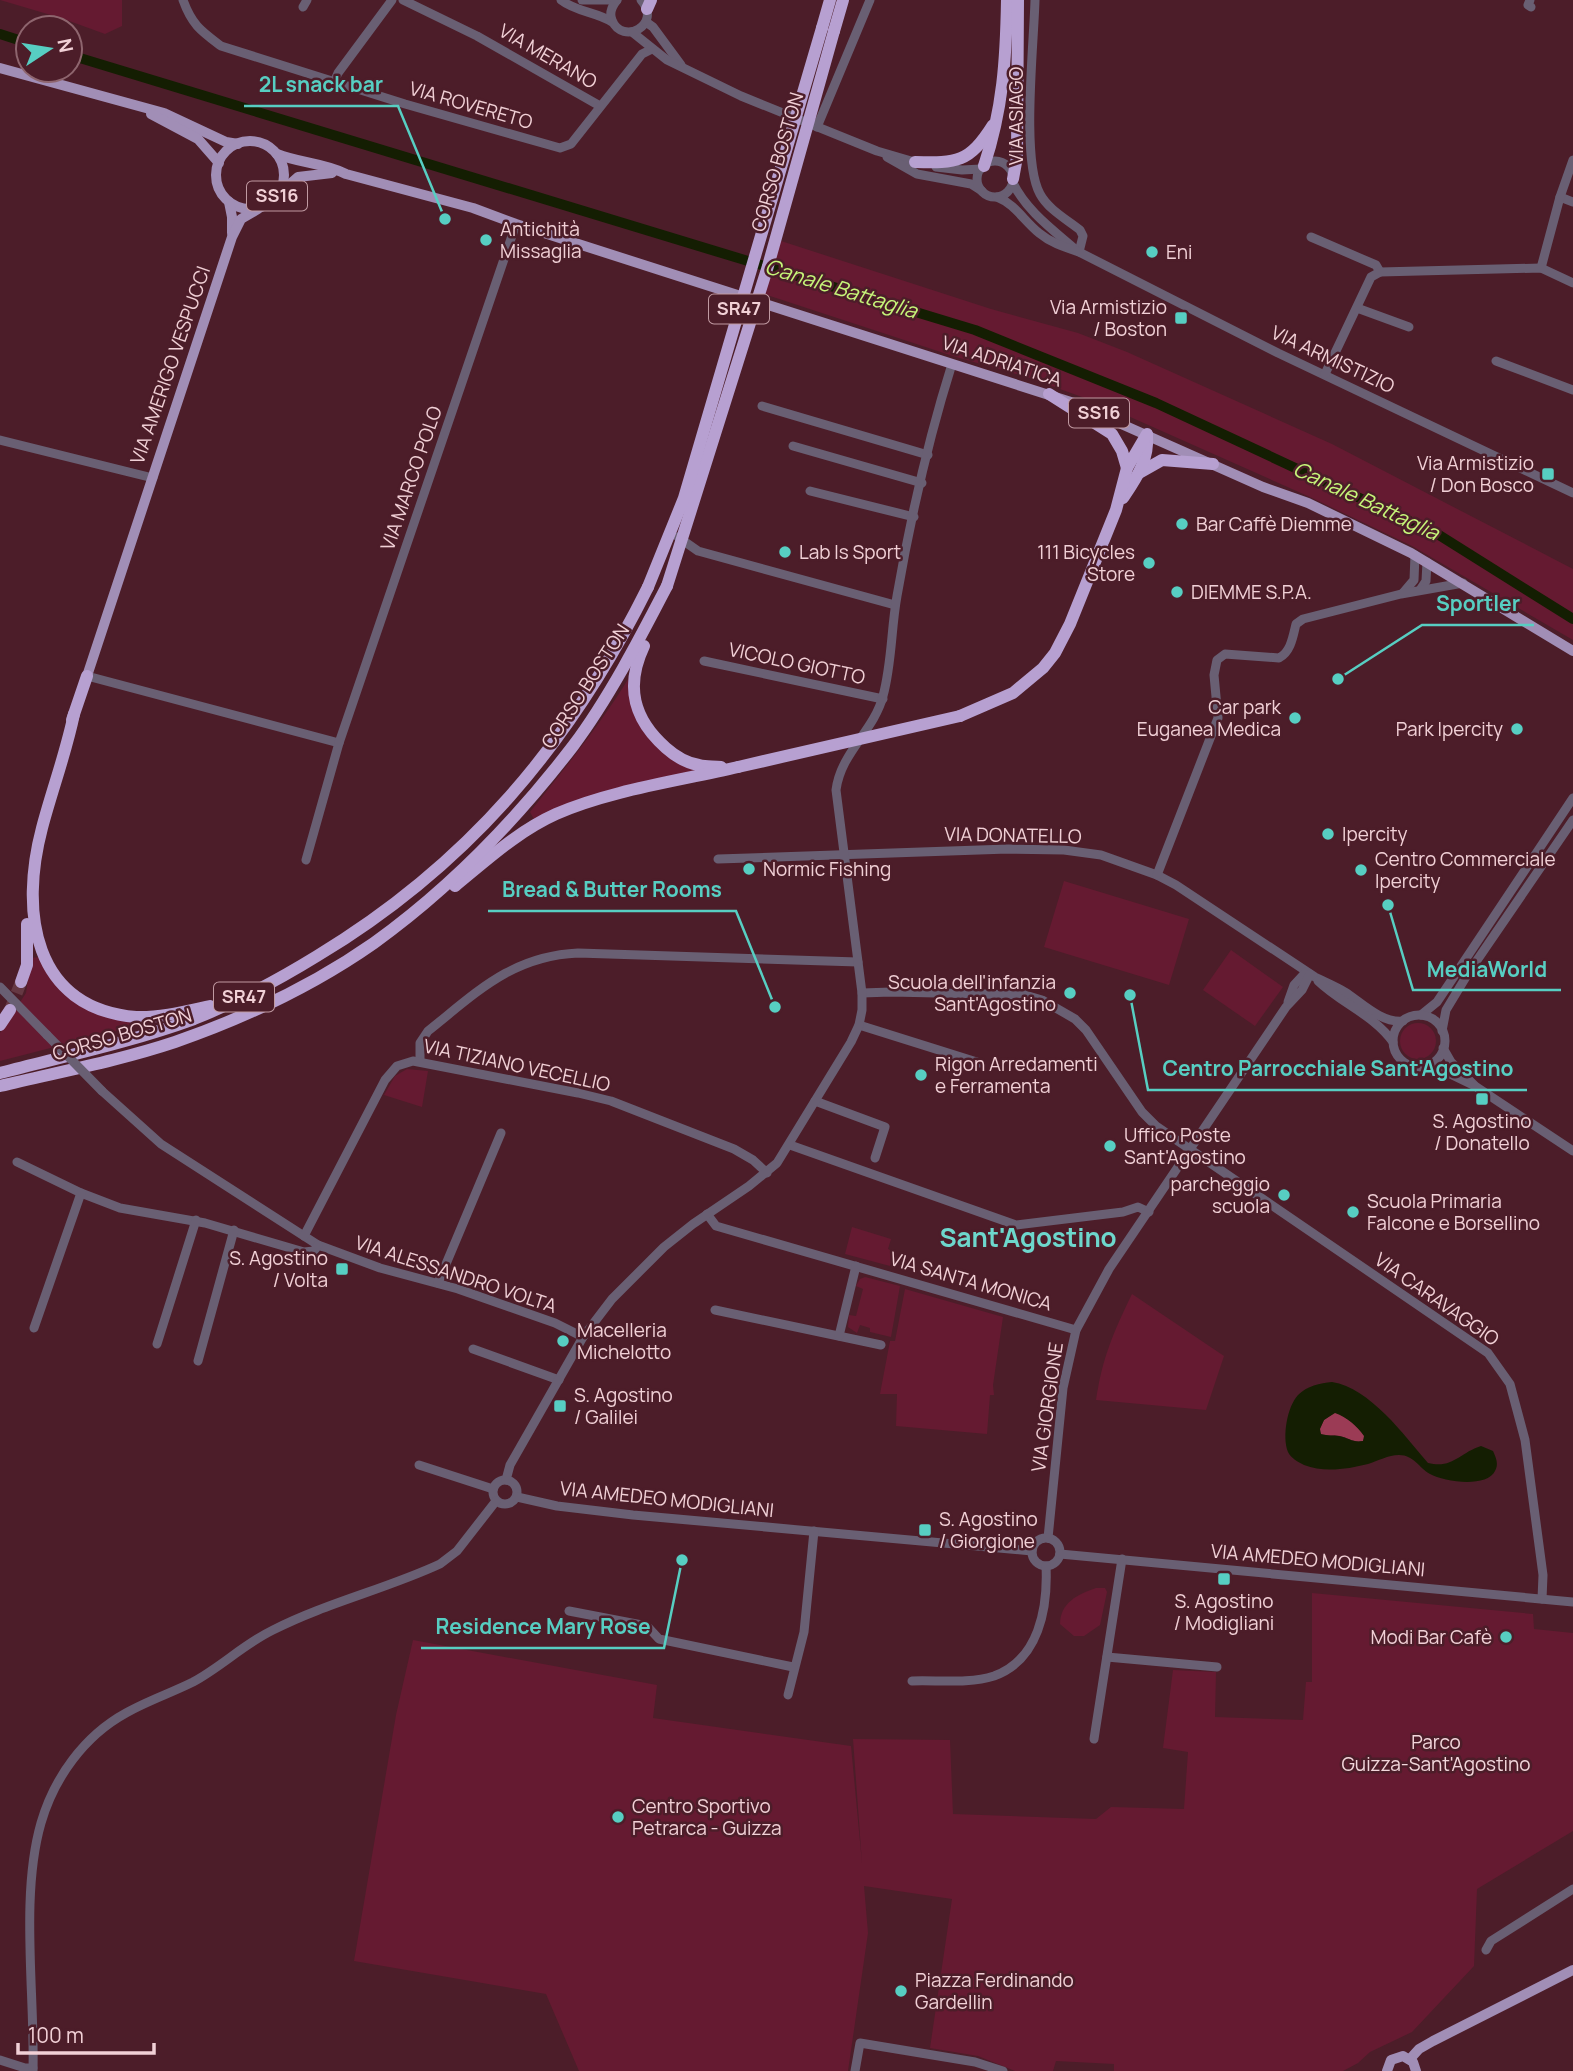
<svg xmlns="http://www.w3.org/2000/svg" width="1573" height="2071" viewBox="0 0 1573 2071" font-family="Manrope,sans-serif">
	<rect width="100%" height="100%" fill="#4c1d29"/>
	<g fill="#651a31">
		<path d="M0,0H122V26L105,34L61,18Z"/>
		<path d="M778,240L991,309L1078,333L1127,352L1332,444L1573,569V640L1412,546L1310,497L1101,404L1030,378L956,357L764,294Z"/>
		<path d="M630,676C631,687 631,699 634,709C648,760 692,761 736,768L535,821L530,812C565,768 601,724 630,676Z"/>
		<path d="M1064,881L1189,919L1169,985L1044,947Z"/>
		<path d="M1231,950L1283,987L1255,1026L1203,990Z"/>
		<path d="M39,957L67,994L136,1020V1026L0,1061V1033L26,993L31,958Z"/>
		<circle cx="1418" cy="1041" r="18"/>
		<path d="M407,1069L428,1071L422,1107L384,1095L395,1076Z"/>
		<path d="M852,1227L891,1239L888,1249L894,1252L890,1266L845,1254Z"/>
		<path d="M865,1277L900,1286L891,1337L870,1332V1328L860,1325L857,1333L848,1327L849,1315L856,1316L863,1289L856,1286L860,1279Z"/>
		<path d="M905,1289L1003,1317L993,1385L994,1395H990L987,1434L896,1426L897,1394H880L890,1341H895Z"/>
		<path d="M1132,1294L1224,1356L1206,1410L1096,1400C1102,1358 1114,1331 1132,1294Z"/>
		<path d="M1096,1588H1105L1107,1592L1100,1625L1084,1636H1074L1060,1624C1060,1603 1078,1594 1096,1588Z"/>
		<path d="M1312,1593L1533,1614L1534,1629L1573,1633V1831L1477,1889L1474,1966L1412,2032L1370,2052L1358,2063L1343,2071H1114V2064L1056,2061L1053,2071H1015L978,2056L930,2048L952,1899L864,1886L868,1933L848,2071H579L546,1994L354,1961L396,1715L413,1640L657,1685L653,1718L851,1746L862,1863L853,1739L950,1740L953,1814L1096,1819L1111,1807L1184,1809L1188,1752L1163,1748L1173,1670L1216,1672L1215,1717L1303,1720L1306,1682H1312Z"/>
	</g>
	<path fill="#9b3b55" d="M1335,1412C1347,1417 1357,1426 1365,1436L1363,1441C1353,1443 1349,1438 1340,1436C1333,1435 1328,1436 1321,1435L1319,1430L1324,1420Z"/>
	<path fill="#141e02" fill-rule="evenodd" d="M1332,1382C1370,1388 1404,1435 1428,1463C1453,1469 1459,1453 1481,1446L1493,1451C1496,1458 1499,1464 1495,1471C1487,1488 1444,1482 1430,1474C1419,1468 1414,1455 1399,1455C1388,1455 1378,1461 1368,1464C1348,1469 1324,1473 1304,1465C1298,1462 1291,1458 1288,1452C1282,1437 1287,1407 1298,1395C1307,1386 1320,1383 1332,1382ZM1335,1413C1347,1417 1357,1426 1364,1436L1363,1441C1353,1443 1349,1438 1339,1436C1333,1435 1328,1436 1321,1434L1320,1429L1324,1420Z"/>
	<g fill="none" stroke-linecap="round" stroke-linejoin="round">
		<g stroke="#141e02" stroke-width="10">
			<path d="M0,34L28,43"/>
			<path d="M70,55L975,330L1156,403L1439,535L1573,619"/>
		</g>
		<path stroke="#653843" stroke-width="12" stroke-dasharray="12 6" stroke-linecap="butt" d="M10,1010L21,982"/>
		<g stroke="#695f73" stroke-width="9">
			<path d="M183,0C192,25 201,31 221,46L405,104L560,148L571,144L642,54L652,49"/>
			<path d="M403,0L477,36L600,106"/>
			<path d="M561,0C576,12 597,12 612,22"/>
			<path d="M582,0H617"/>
			<path d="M617,0C612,6 609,13 612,20C622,46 663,25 641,0"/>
			<path d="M1035,0C1034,43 1021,160 1040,194C1048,209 1066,219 1080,230L1083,236L1079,252"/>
			<path d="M1530,0L1528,5L1531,7"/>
			<path d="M303,7L307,0"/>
			<path d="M646,22L653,27L681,65"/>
			<path d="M632,32L667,60L741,96L877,151L918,163"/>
			<path d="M334,82L338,73L392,0"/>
			<path d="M817,127L870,0"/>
			<path d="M887,157L917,174L971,184L982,191"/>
			<circle cx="995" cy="179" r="18"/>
			<path d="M936,167L962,170L981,169"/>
			<path d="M1013,183C1026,210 1052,229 1075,249"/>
			<path d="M997,197C1015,204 1024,221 1039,233C1051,243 1064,247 1079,252L1278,353L1573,493"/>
			<path d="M1560,197L1573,202"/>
			<path d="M1311,237L1376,265L1380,272"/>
			<path d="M1541,268L1560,197L1573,160"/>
			<path d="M1357,308L1409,327"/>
			<path d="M1496,361L1573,390"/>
			<path d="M1325,374L1371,277L1380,272L1541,268L1573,283"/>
			<path d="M762,406L928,455"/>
			<path d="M0,440L153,478"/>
			<path d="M793,446L922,483"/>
			<path d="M810,491L914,517"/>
			<path d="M678,537L698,551L895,605"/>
			<path d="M1420,590L1426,581L1427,562"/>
			<path d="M1403,593L1414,580L1415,555"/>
			<path d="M704,661L883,699"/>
			<path d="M87,676L339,743"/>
			<path d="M718,859L1008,849L1064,850L1101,855L1157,875L1176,885L1315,977C1325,982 1335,986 1345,992C1362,1003 1381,1023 1403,1021"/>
			<path d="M306,860L339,743L516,224"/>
			<path d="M1157,875L1218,718L1214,675L1217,660L1225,654L1279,658C1291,652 1293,636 1296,624L1303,619L1401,594L1463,583"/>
			<path d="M1318,981C1342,1004 1374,1015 1393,1042"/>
			<path d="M0,987L47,1035"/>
			<path d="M862,993L891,992L1025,995L1042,1000L1075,1019L1086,1030L1142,1112L1156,1126L1488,1353L1510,1384L1525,1440L1543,1575L1542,1599"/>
			<path d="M1288,1002L1294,985L1306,972"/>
			<path d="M1421,1015L1437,1002L1573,798"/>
			<circle cx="1419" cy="1041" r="26"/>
			<path d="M859,1025L980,1063"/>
			<path d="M1442,1031L1446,1010L1469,972L1573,820"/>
			<path d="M1443,1048L1451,1062L1474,1085"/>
			<path d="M420,1061V1043L428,1031C477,992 512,956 578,953L858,962"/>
			<path d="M1426,1066L1446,1072L1475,1086L1573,1151"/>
			<path d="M102,1091L161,1144L318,1245L380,1268L458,1289L555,1323L583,1337"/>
			<path d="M815,1101L885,1127L875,1158"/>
			<path d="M790,1145L1016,1225L1123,1212L1138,1207L1149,1212"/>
			<path d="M17,1162L81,1193L120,1208L205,1223L304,1252L314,1251L318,1245"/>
			<path d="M707,1214L716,1226L1076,1330"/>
			<path d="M304,1236L385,1080L397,1066L413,1061L578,1093L611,1101L734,1149L753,1160L767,1173"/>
			<path d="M438,1283L501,1133"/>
			<path d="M715,1310L881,1345"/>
			<path d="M34,1328L81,1193"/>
			<path d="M839,1336L856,1266"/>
			<path d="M157,1344L196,1220"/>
			<path d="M473,1349L559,1380"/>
			<path d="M198,1361L234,1230"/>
			<path d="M419,1465L493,1489"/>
			<circle cx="505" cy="1492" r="12"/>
			<path d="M506,1480L510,1465L583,1337L612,1299L664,1247L693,1224L749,1186L777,1163L851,1042L859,1025L862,1010V993L836,790C841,752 874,731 883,696C892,663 891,629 897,596C910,521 929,437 952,364"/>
			<path d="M517,1497L557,1506L633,1515L1032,1551"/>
			<path d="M1048,1538L1063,1388L1076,1330L1109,1269L1286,1007L1302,990L1310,974"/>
			<circle cx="1046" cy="1552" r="14"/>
			<path d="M1060,1554L1573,1602"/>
			<path d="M569,1611L647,1626L659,1639L793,1667"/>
			<path d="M1107,1657L1217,1667"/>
			<path d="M912,1681C938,1680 969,1684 994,1676C1039,1660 1048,1608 1046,1566"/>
			<path d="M788,1695L804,1632L814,1531"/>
			<path d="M1094,1739L1122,1559"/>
			<path d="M1486,1950L1491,1941L1573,1889"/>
			<path d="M0,2060L25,2068H33"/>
			<path d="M33,2071C35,1994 20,1896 41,1823C54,1778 84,1736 126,1713C147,1701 171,1693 193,1682C221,1667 244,1644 273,1630C326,1603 386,1589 440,1564L457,1551L496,1501"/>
			<path d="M855,2071L860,2043L975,2062L1003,2071"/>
		</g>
		<g stroke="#a18eb6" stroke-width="10">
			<path d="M0,68L164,113L226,142L238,144"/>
			<path d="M151,114L198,139L219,163"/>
			<circle cx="250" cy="175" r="34"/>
			<path d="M277,154C299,163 325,163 346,174L473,208L516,224L1074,403L1263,487L1308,503L1411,553L1573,651"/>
			<path d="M281,192L298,177L332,173"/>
			<path d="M229,202L232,217V233"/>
			<path d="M87,676L232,237L241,219L258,209"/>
			<path d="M1410,2059L1419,2049L1433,2041L1573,1970"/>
			<path d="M1387,2071L1391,2060L1403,2056L1413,2062L1416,2071"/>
		</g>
		<g stroke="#b7a0d1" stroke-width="12">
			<path d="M647,9L651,0"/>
			<path d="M822,28L830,0"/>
			<path d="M834,31L843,0"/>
			<path d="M915,162C957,163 969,163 993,125"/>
			<path d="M984,166C1003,109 1006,59 1007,0"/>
			<path d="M1013,179L1017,157L1018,0"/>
			<path d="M1049,394L1112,434L1122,451L1127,468"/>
			<path d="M1139,473L1162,460L1213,464"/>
			<path d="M1123,498C1137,477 1149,460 1147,435"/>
			<path d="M644,646C625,686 633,719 666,748C675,756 686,763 699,765C706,767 713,766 721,767"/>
			<path d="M74,714C66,753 52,790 42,828C20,911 32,1008 136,1017C160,1018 187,1011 210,1006"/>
			<path d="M960,716L1013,693L1043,668L1055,653L1070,624L1116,510L1127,468L1147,434"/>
			<path d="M72,720L87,676"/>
			<path d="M455,886C487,860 518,831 556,814C611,790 679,781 738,767"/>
			<path d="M21,982L27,965V924"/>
			<path d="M0,1025L10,1010"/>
			<path d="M0,1073C65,1056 131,1042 194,1019C237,1002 278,980 317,956C468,865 570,744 648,587"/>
			<path d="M0,1086C58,1072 118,1061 175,1042C244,1018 314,985 374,943C449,889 517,819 573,746C609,698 640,638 667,586"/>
		</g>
		<path stroke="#695f73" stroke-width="9" d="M47,1035L102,1091"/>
		<g stroke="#b7a0d1" stroke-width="12">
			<path d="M667,586L768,266L834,31"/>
			<path d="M648,587L684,498L822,28"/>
			<path d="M738,767L960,716"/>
		</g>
	</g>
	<g fill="#57cec2" stroke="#4c1d29" stroke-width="2.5">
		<circle cx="486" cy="240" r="7"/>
		<circle cx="1152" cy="252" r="7"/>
		<rect x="1174" y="311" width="14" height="14" rx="3.5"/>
		<rect x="1541" y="467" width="14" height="14" rx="3.5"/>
		<circle cx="1182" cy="524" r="7"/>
		<circle cx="785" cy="552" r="7"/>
		<circle cx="1149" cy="563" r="7"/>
		<circle cx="1177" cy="592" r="7"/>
		<circle cx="1295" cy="718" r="7"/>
		<circle cx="1517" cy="729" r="7"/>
		<circle cx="1328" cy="834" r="7"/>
		<circle cx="749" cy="869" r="7"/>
		<circle cx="1361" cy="870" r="7"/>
		<circle cx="1070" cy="993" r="7"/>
		<circle cx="921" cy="1075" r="7"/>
		<rect x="1475" y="1092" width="14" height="14" rx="3.5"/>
		<circle cx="1110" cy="1146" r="7"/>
		<circle cx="1284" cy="1195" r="7"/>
		<circle cx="1353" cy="1212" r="7"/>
		<rect x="335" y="1262" width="14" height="14" rx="3.5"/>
		<circle cx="563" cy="1341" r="7"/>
		<rect x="553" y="1399" width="14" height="14" rx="3.5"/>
		<rect x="918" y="1523" width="14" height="14" rx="3.5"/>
		<rect x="1217" y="1572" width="14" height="14" rx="3.5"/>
		<circle cx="1506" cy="1637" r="7"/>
		<circle cx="618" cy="1817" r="7"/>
		<circle cx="901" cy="1991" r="7"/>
	</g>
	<g text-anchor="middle" stroke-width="5" stroke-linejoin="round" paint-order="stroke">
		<g fill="#4c1d29" stroke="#c09aa2" stroke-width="2">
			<rect x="247" y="181.5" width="60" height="29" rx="5"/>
			<rect x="709" y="294.5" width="60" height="29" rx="5"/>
			<rect x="1069" y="398.5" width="60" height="29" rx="5"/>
			<rect x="214" y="982.5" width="60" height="29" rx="5"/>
		</g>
		<g font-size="18" font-weight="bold" fill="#f1d0d6">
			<text x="277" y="202">SS16</text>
			<text x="739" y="315">SR47</text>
			<text x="1099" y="419">SS16</text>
			<text x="244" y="1003">SR47</text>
		</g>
		<g font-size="19" fill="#f1d0d6" stroke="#4c1d29">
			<text transform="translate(548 56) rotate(30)" y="7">VIA MERANO</text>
			<text transform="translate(471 105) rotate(16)" y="7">VIA ROVERETO</text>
			<text transform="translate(1016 116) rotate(-90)" y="7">VIA ASIAGO</text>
			<text transform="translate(777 162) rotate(-74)" y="7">CORSO BOSTON</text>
			<text transform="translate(1333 359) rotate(25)" y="7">VIA ARMISTIZIO</text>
			<text transform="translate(1002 361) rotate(18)" y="7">VIA ADRIATICA</text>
			<text transform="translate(170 365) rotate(-71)" y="7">VIA AMERIGO VESPUCCI</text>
			<text transform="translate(411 478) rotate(-71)" y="7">VIA MARCO POLO</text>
			<text transform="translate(797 663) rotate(12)" y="7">VICOLO GIOTTO</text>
			<text transform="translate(585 686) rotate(-57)" y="7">CORSO BOSTON</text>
			<text transform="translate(1013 835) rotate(1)" y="7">VIA DONATELLO</text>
			<text transform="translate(122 1034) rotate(-16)" y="7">CORSO BOSTON</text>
			<text transform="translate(517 1065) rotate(12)" y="7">VIA TIZIANO VECELLIO</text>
			<text transform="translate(456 1274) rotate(18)" y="7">VIA ALESSANDRO VOLTA</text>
			<text transform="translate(971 1281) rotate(16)" y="7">VIA SANTA MONICA</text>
			<text transform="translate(1437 1299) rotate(35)" y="7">VIA CARAVAGGIO</text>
			<text transform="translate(1047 1407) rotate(-82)" y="7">VIA GIORGIONE</text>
			<text transform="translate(667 1499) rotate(6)" y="7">VIA AMEDEO MODIGLIANI</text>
			<text transform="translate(1318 1560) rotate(5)" y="7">VIA AMEDEO MODIGLIANI</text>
		</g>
		<g font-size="19" fill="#f1d0d6" stroke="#4c1d29" text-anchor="start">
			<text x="500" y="236">Antichità<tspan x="500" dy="22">Missaglia</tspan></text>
			<text x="1166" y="259">Eni</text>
			<text x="1167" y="314" text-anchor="end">Via Armistizio<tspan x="1167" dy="22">/ Boston</tspan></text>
			<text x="1534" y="470" text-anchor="end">Via Armistizio<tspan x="1534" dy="22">/ Don Bosco</tspan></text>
			<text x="1196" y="531">Bar Caffè Diemme</text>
			<text x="799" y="559">Lab Is Sport</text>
			<text x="1135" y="559" text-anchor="end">111 Bicycles<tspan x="1135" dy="22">Store</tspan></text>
			<text x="1191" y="599">DIEMME S.P.A.</text>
			<text x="1281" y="714" text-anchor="end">Car park<tspan x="1281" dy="22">Euganea Medica</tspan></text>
			<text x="1503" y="736" text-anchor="end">Park Ipercity</text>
			<text x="1342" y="841">Ipercity</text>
			<text x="1375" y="866">Centro Commerciale<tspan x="1375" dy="22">Ipercity</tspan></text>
			<text x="763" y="876">Normic Fishing</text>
			<text x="1056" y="989" text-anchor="end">Scuola dell'infanzia<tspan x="1056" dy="22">Sant'Agostino</tspan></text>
			<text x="935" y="1071">Rigon Arredamenti<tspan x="935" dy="22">e Ferramenta</tspan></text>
			<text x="1482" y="1128" text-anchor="middle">S. Agostino<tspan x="1482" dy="22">/ Donatello</tspan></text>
			<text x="1124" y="1142">Uffico Poste<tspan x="1124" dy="22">Sant'Agostino</tspan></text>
			<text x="1270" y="1191" text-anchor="end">parcheggio<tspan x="1270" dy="22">scuola</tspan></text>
			<text x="1367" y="1208">Scuola Primaria<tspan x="1367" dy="22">Falcone e Borsellino</tspan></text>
			<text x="328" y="1265" text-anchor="end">S. Agostino<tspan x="328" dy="22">/ Volta</tspan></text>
			<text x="577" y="1337">Macelleria<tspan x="577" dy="22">Michelotto</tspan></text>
			<text x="574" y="1402">S. Agostino<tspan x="574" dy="22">/ Galilei</tspan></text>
			<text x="939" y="1526">S. Agostino<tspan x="939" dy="22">/ Giorgione</tspan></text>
			<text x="1224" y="1608" text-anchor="middle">S. Agostino<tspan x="1224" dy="22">/ Modigliani</tspan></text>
			<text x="1492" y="1644" text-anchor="end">Modi Bar Cafè</text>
			<text x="632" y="1813">Centro Sportivo<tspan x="632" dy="22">Petrarca - Guizza</tspan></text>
			<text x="915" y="1987">Piazza Ferdinando<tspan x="915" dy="22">Gardellin</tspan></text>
		</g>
		<g font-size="19" fill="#f2d6db" stroke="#4c1d29">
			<text x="1436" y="1749">Parco<tspan x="1436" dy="22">Guizza-Sant'Agostino</tspan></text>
		</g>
		<g font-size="21" font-style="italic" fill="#c6f579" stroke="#4c1d29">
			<text transform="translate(841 289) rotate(17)" y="7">Canale Battaglia</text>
			<text transform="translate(1366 501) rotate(25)" y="7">Canale Battaglia</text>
		</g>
		<g font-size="26" font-weight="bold" fill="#6dd7cc" stroke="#4c1d29">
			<text x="1028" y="1247">Sant'Agostino</text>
		</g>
	</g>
	<path fill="none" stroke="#57cec2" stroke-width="2.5" d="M445 219L398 106H244M1338 679L1422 625H1534M775 1007L736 911H488M1388 905L1413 990H1561M1130 995L1148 1090H1527M682 1560L664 1648H421"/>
	<g fill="#57cec2" stroke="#4c1d29" stroke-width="2.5">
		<circle cx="445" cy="219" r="7"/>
		<circle cx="1338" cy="679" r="7"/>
		<circle cx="775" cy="1007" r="7"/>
		<circle cx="1388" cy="905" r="7"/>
		<circle cx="1130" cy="995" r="7"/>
		<circle cx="682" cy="1560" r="7"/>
	</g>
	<g font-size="21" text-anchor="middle" font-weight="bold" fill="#57cec2" stroke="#4c1d29" stroke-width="5" stroke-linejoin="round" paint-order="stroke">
		<text x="321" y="92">2L snack bar</text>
		<text x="1478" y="611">Sportler</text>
		<text x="612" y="897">Bread &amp; Butter Rooms</text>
		<text x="1487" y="977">MediaWorld</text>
		<text x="1338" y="1076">Centro Parrocchiale Sant'Agostino</text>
		<text x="543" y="1634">Residence Mary Rose</text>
	</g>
	<g transform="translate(49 49) rotate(78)"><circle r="33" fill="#4c1d29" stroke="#8e656e" stroke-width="2"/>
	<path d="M0-5L12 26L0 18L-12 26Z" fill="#57cec2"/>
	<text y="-10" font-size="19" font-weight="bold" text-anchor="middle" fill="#f1d0d6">N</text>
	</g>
	<path d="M18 2043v10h136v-10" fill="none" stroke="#f1d0d6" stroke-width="3.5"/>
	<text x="28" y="2043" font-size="21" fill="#f1d0d6" stroke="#4c1d29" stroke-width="5" paint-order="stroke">100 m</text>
</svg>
